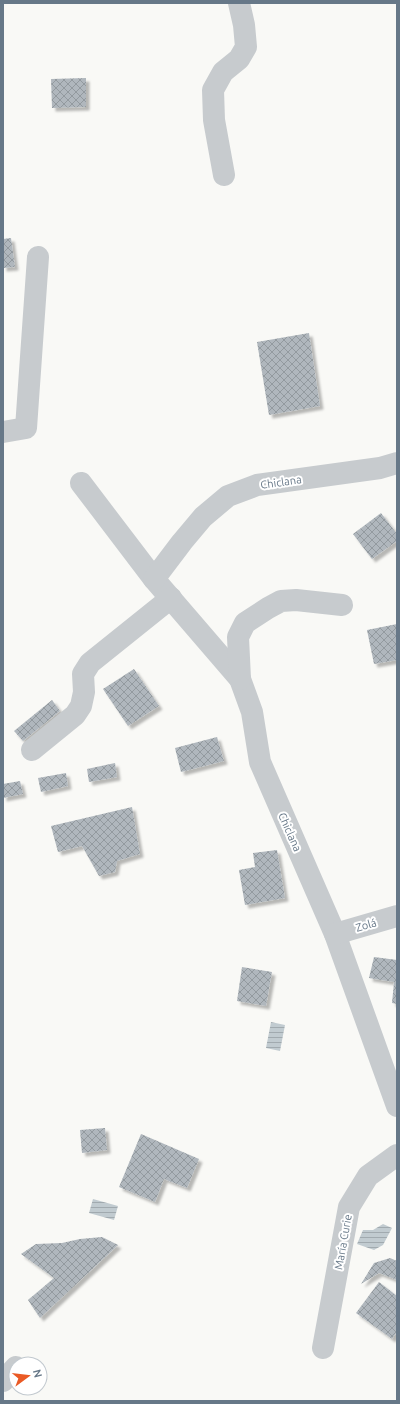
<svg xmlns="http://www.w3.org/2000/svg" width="400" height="1404" viewBox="0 0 400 1404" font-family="Ubuntu,sans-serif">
	<defs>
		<pattern id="water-rules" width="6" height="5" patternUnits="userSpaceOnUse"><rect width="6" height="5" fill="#c1cbd0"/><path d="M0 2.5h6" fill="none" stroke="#a1aaaf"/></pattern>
		<pattern id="building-cross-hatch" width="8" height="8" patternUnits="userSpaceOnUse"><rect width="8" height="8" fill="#b0b7bd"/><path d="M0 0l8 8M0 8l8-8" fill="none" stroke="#939a9f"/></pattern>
		<filter id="shadow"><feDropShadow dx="3.5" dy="3.5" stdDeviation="1" flood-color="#0004"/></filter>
	</defs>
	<rect width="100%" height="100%" fill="#f9f9f6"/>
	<g fill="url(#water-rules)">
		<path d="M271,1022L285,1025L280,1051L266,1048Z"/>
		<path d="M93,1199L118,1206L114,1220L89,1213Z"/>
		<path d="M383,1224L392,1228L383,1245L374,1250L357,1244L363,1230H373Z"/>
	</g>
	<g fill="url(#building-cross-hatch)" filter="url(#shadow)">
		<path d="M86,78V107L52,108L51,79Z"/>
		<path d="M11,238L15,267L3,268V239Z"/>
		<path d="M309,333L320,406L269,415L257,342Z"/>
		<path d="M381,513L397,534V541L372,559L353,534Z"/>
		<path d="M397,624V660L374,664L367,630Z"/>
		<path d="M134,669L159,706L128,726L103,689Z"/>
		<path d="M52,700L60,711L23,741L14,731Z"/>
		<path d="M217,737L224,761L181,772L175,748Z"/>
		<path d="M115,763L117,777L89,782L87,769Z"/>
		<path d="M66,773L68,786L41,792L38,778Z"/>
		<path d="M20,781L23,794L3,798V784Z"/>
		<path d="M132,807L140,854L117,861L115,872L99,876L82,846L58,852L51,826Z"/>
		<path d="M277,850L285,898L245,905L239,870L255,867L253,853Z"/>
		<path d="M374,957L397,960V1004L392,1003L394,982L369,978Z"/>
		<path d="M242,967L272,972L266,1006L237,1001Z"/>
		<path d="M105,1128L107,1150L82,1153L80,1130Z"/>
		<path d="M141,1134L199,1159L187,1188L164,1179L155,1202L119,1187Z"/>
		<path d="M102,1237L118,1245L40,1318L28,1300L54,1278L21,1254L36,1244L62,1243L80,1239Z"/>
		<path d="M390,1258L397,1261V1280L379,1273L361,1284L374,1263Z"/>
		<path d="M379,1282L397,1296V1332L392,1339L356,1313Z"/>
	</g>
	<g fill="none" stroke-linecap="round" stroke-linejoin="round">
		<g stroke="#c7cbce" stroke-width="22">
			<path d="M224,175L214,120L213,90L223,72L239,59L246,47L244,25L239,3"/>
			<path d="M3,432L26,428L38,257"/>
			<path d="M81,483L154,579L240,679L252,712L260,762L335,934L397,1106"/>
			<path d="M154,579L182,542L203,517L228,496L257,485L380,468L397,463"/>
			<path d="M240,679L238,637L245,623L268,608L281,601L296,600L342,605"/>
			<path d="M32,750L75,715L81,706L84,692L83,674L90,663L171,598"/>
			<path d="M335,934L397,916"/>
			<path d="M323,1348L349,1207L368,1176L397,1155"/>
			<path d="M3,1381L16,1367"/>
		</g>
	</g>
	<g text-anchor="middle" stroke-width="4" stroke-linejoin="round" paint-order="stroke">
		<g font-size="11" fill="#677888" stroke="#fff">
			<text transform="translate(281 482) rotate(-8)" y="4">Chiclana</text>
			<text transform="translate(290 832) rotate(66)" y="4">Chiclana</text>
			<text transform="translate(366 925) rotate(-16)" y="4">Zolá</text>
			<text transform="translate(343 1242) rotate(-80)" y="4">María Curie</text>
		</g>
	</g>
	<rect width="400" height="1404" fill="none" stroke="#677888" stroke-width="8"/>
	<g transform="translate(28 1376) rotate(75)"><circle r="19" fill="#ffffff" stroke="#c2c9cf"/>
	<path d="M0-3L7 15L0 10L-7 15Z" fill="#ea5a25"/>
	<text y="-6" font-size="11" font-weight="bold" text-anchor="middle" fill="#677888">N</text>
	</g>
</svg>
